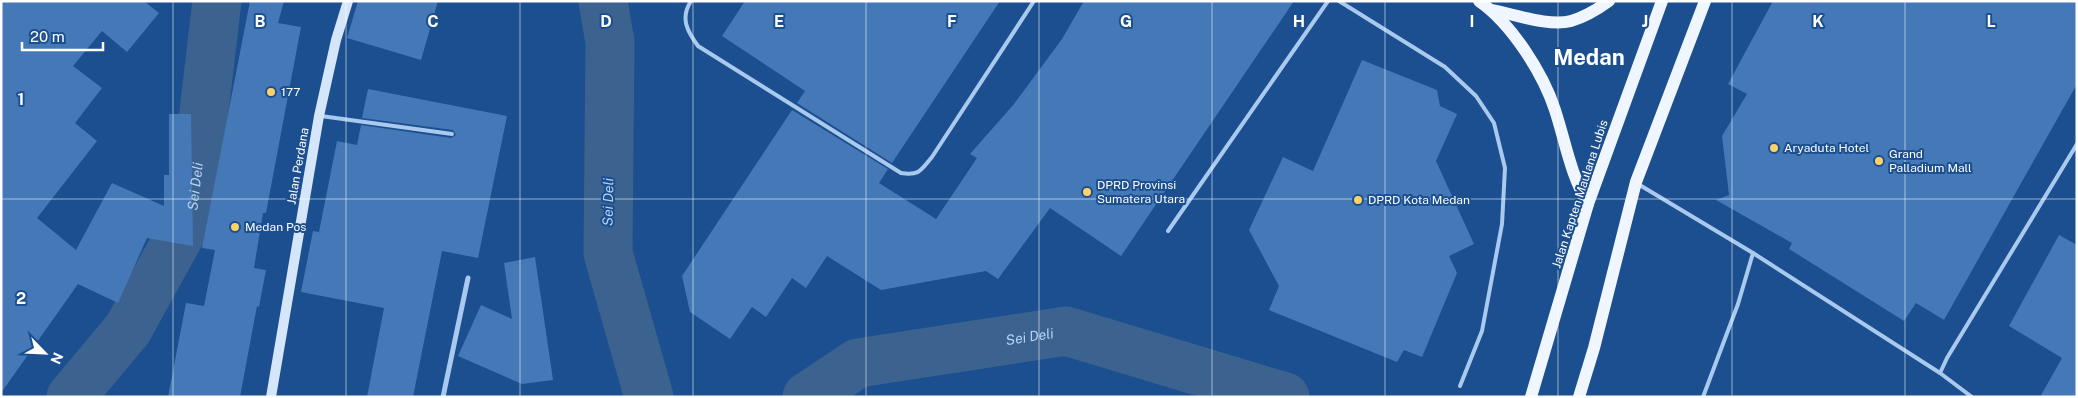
<svg xmlns="http://www.w3.org/2000/svg" width="2078" height="398" viewBox="0 0 2078 398" font-family="'Public Sans',sans-serif">
	<rect width="100%" height="100%" fill="#1b4f8f"/>
	<g fill="none" stroke-linecap="round" stroke-linejoin="round">
		<g stroke="#3c6290" stroke-width="49">
			<path d="M603,1L610,42L608,253L649,397"/>
			<path id="s1" d="M71,397L128,329L192,213L217,1"/>
			<path id="s2" d="M807,397L858,363L1066,331L1285,397"/>
		</g>
	</g>
	<g fill="#4478b7">
		<path d="M1,1H144L159,13L127,52L102,31L73,66L102,88L75,123L97,141L37,218L76,250L112,183L164,206V175H169V114H191L193,246L147,238L118,303L78,284L1,393Z"/>
		<path d="M250,1H284L278,23L301,27L266,213H263L254,268L266,270L259,307L257,306L240,397H168L186,303L204,306L215,250L202,248Z"/>
		<path d="M358,1H438L421,60L347,38Z"/>
		<path d="M745,1H1000L892,163L797,103L805,91L722,36Z"/>
		<path d="M1084,1H1294L1121,256L1050,208L998,279L986,271L881,290L827,256L806,288L792,278L766,317L752,307L730,339L690,312L682,276L792,110L888,169L879,183L936,219L977,158L970,154L1014,104L1062,39Z"/>
		<path d="M1773,1H2077V84L1944,320L1916,303L1904,321L1789,249L1792,243L1716,200L1729,195L1722,136L1747,94L1728,84Z"/>
		<path d="M1362,60L1437,90L1440,106L1457,114L1436,161L1474,244L1449,256L1457,273L1422,357L1404,350L1397,362L1269,310L1279,286L1249,230L1283,157L1313,171Z"/>
		<path d="M368,89L507,116L478,258L442,251L413,397H367L384,308L301,292L313,231L319,232L337,141L357,145L361,125L451,138L456,135L453,130L362,118Z"/>
		<path d="M2059,235L2077,245V397H2040L2062,358L2009,326Z"/>
		<path d="M535,257L553,380L522,384L458,356L481,305L512,319L504,263Z"/>
	</g>
	<g fill="none" stroke-linecap="round" stroke-linejoin="round">
		<g stroke="#a9c9ee" stroke-width="4">
			<path d="M691,1C680,18 687,31 698,46L901,173C920,176 921,170 932,157L1034,1"/>
			<path d="M1339,1L1445,67L1476,96L1494,123L1505,168L1502,224L1482,331L1460,386"/>
			<path d="M321,116L452,134"/>
			<path d="M1638,184L1753,253L1940,373L1972,397"/>
			<path d="M1168,231L1328,1"/>
			<path d="M1940,373L1947,358L2077,144"/>
			<path d="M1703,397L1738,304L1753,253"/>
		</g>
		<path stroke="#a9c9ee" stroke-width="5" d="M443,397L468,278"/>
		<path stroke="#d6e6fa" stroke-width="10" d="M271,397L319,116L336,40L348,1"/>
		<g stroke="#f0f6ff" stroke-width="12">
			<path d="M1479,1C1511,23 1543,73 1555,110C1566,144 1570,173 1588,204"/>
			<path d="M1491,10C1514,14 1549,27 1571,21C1585,17 1598,9 1609,1"/>
			<path d="M1531,397L1588,204L1662,1"/>
			<path d="M1579,397L1594,348L1636,182L1705,1"/>
		</g>
	</g>
	<path fill="none" stroke="#fff" stroke-width="1" stroke-opacity="0.55" d="M173,1V397M346,1V397M520,1V397M693,1V397M866,1V397M1039,1V397M1212,1V397M1385,1V397M1558,1V397M1732,1V397M1905,1V397M1,199H2077"/>
	<g fill="#ffd166" stroke="#1b4f8f" stroke-width="2">
		<circle cx="271" cy="92" r="5"/>
		<circle cx="1774" cy="148" r="5"/>
		<circle cx="1879" cy="161" r="5"/>
		<circle cx="1087" cy="192" r="5"/>
		<circle cx="1358" cy="200" r="5"/>
		<circle cx="235" cy="227" r="5"/>
	</g>
	<g text-anchor="middle" stroke-width="4" stroke-linejoin="round" paint-order="stroke">
		<g font-size="12" fill="#fff" stroke="#1b4f8f" text-anchor="start">
			<text x="281" y="96">177</text>
			<text x="1784" y="152">Aryaduta Hotel</text>
			<text x="1889" y="158">Grand<tspan x="1889" dy="14">Palladium Mall</tspan></text>
			<text x="1097" y="189">DPRD Provinsi<tspan x="1097" dy="14">Sumatera Utara</tspan></text>
			<text x="1368" y="204">DPRD Kota Medan</text>
			<text x="245" y="231">Medan Pos</text>
		</g>
		<g font-size="12" fill="#fff" stroke="#1b4f8f">
			<text transform="translate(298 166) rotate(-80)" y="4">Jalan Perdana</text>
			<text transform="translate(1580 194) rotate(-72)" y="4">Jalan Kapten Maulana Lubis</text>
		</g>
		<g font-size="14" font-style="italic" fill="#b5d3f5" stroke="#1b4f8f">
			<text dy="5" stroke="none"><textPath href="#s1" startOffset="248">Sei Deli</textPath></text>
			<text transform="translate(608 202) rotate(-89)" y="5">Sei Deli</text>
			<text dy="5" stroke="none"><textPath href="#s2" startOffset="235">Sei Deli</textPath></text>
		</g>
		<g font-size="22" font-weight="bold" fill="#fff" stroke="#1b4f8f">
			<text x="1589" y="65">Medan</text>
		</g>
	</g>
	<g font-size="16" text-anchor="middle" font-weight="bold" fill="#fff" stroke="#1b4f8f" stroke-width="4" stroke-linejoin="round" paint-order="stroke">
		<text x="260" y="27">B</text>
		<text x="433" y="27">C</text>
		<text x="606" y="27">D</text>
		<text x="779" y="27">E</text>
		<text x="952" y="27">F</text>
		<text x="1126" y="27">G</text>
		<text x="1299" y="27">H</text>
		<text x="1472" y="27">I</text>
		<text x="1645" y="27">J</text>
		<text x="1818" y="27">K</text>
		<text x="1991" y="27">L</text>
		<text x="21" y="105">1</text>
		<text x="21" y="304">2</text>
	</g>
	<rect width="2078" height="398" fill="none" stroke="#ffffff" stroke-width="5"/>
	<g transform="translate(45 353) rotate(114)" stroke="#1b4f8f" stroke-width="4" paint-order="stroke">
	<path d="M0-4L9 19L0 12L-9 19Z" fill="#ffffff"/>
	<text y="-8" font-size="14" font-weight="bold" text-anchor="middle" fill="#ffffff">N</text>
	</g>
	<path d="M22 42v8h81v-8" fill="none" stroke="#ffffff" stroke-width="2.5"/>
	<text x="30" y="42" font-size="15" fill="#ffffff" stroke="#1b4f8f" stroke-width="4" paint-order="stroke">20 m</text>
</svg>
